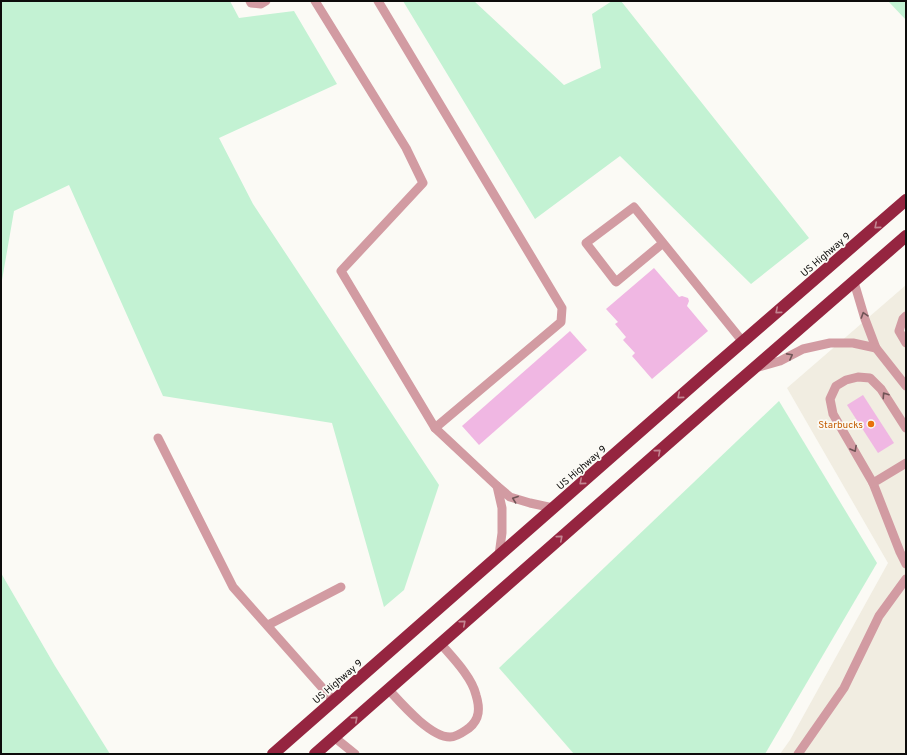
<svg xmlns="http://www.w3.org/2000/svg" width="907" height="755" viewBox="0 0 907 755" font-family="Overpass,sans-serif">
	<rect width="100%" height="100%" fill="#fbfaf5"/>
	<path fill="#f1ede1" d="M906,285V754H780L790,740L888,563L787,388Z"/>
	<g fill="#c3f2d3">
		<path d="M1,1H230L239,18L294,11L337,84L219,138L253,204L439,485L404,590L384,607L332,423L163,396L69,185L14,211L1,286Z"/>
		<path d="M403,1H474L564,85L601,68L592,14L612,1H621L809,238L751,284L620,156L535,219Z"/>
		<path d="M888,1H906V20Z"/>
		<path d="M779,401L877,563L765,754H574L499,668Z"/>
		<path d="M1,573L55,666L110,754H1Z"/>
	</g>
	<g fill="#f0b7e3">
		<path d="M654,268L679,297L682,296L688,298L689,301L687,306L708,331L652,379L632,356L635,353L623,340L626,337L615,324L618,322L606,309Z"/>
		<path d="M570,331L587,350L479,445L462,426Z"/>
		<path d="M863,395L894,443L878,453L847,405Z"/>
	</g>
	<g fill="none" stroke-linecap="round" stroke-linejoin="round">
		<g stroke="#d29ba2" stroke-width="9">
			<path d="M250,1L251,3L261,4L266,1"/>
			<path d="M315,1L406,148L423,183L341,271L435,428L497,486"/>
			<path d="M378,1L562,308L561,322L435,428"/>
			<path d="M663,243L616,282L586,243L634,207L743,342"/>
			<path d="M854,282L865,319L876,348L906,386"/>
			<path d="M906,316L903,319L899,331L906,343"/>
			<path d="M755,368L780,361L803,349L830,343H853L876,348"/>
			<path d="M158,438L233,587L334,701"/>
			<path d="M906,463L873,483L900,552L906,564"/>
			<path d="M873,483L833,414L830,399L836,386L846,380L858,377L870,378L881,389L906,428"/>
			<path d="M499,555L502,533V508L497,486L510,497L530,503L553,508"/>
			<path d="M268,625L341,587"/>
			<path d="M388,689C401,703 430,737 450,737C457,737 463,732 469,728C480,719 480,708 476,695C472,677 452,657 440,643"/>
			<path d="M334,737L355,754"/>
			<path d="M798,754L844,688L879,616L906,579"/>
		</g>
		<g stroke="#952540" stroke-width="12">
			<path d="M273,754L709,371L906,200"/>
			<path d="M315,754L722,396L906,236"/>
		</g>
	</g>
	<defs><path id="oneway-chevron" d="M-2-3.5L2.5 0L-2 3.5" fill="none" stroke-width="1.6" stroke-linecap="round" stroke-linejoin="round"/></defs>
	<g stroke="#c38591">
		<use href="#oneway-chevron" transform="translate(877 226) rotate(139)"/>
		<use href="#oneway-chevron" transform="translate(778 311) rotate(139)"/>
		<use href="#oneway-chevron" transform="translate(680 396) rotate(139)"/>
		<use href="#oneway-chevron" transform="translate(658 452) rotate(-41)"/>
		<use href="#oneway-chevron" transform="translate(582 482) rotate(139)"/>
		<use href="#oneway-chevron" transform="translate(560 538) rotate(-41)"/>
		<use href="#oneway-chevron" transform="translate(463 623) rotate(-41)"/>
		<use href="#oneway-chevron" transform="translate(355 719) rotate(-42)"/>
	</g>
	<g stroke="#705456">
		<use href="#oneway-chevron" transform="translate(864 315) rotate(-108)"/>
		<use href="#oneway-chevron" transform="translate(790 356) rotate(-28)"/>
		<use href="#oneway-chevron" transform="translate(885 395) rotate(-124)"/>
		<use href="#oneway-chevron" transform="translate(854 449) rotate(61)"/>
		<use href="#oneway-chevron" transform="translate(515 499) rotate(-160)"/>
	</g>
	<circle fill="#e8710a" stroke="#fbfaf5" stroke-width="1.5" cx="871" cy="424" r="4"/>
	<g text-anchor="middle" stroke-width="3.5" stroke-linejoin="round" paint-order="stroke">
		<g font-size="10" fill="#0d0c0b" stroke="#fbfaf5">
			<text transform="translate(825 254) rotate(-41)" y="4">US Highway 9</text>
			<text transform="translate(581 467) rotate(-41)" y="4">US Highway 9</text>
			<text transform="translate(337 681) rotate(-41)" y="4">US Highway 9</text>
		</g>
		<g font-size="10" fill="#c56008" stroke="#fbfaf5" text-anchor="end">
			<text x="863" y="428">Starbucks</text>
		</g>
	</g>
	<rect width="907" height="755" fill="none" stroke="#0d0c0b" stroke-width="4"/>
</svg>
